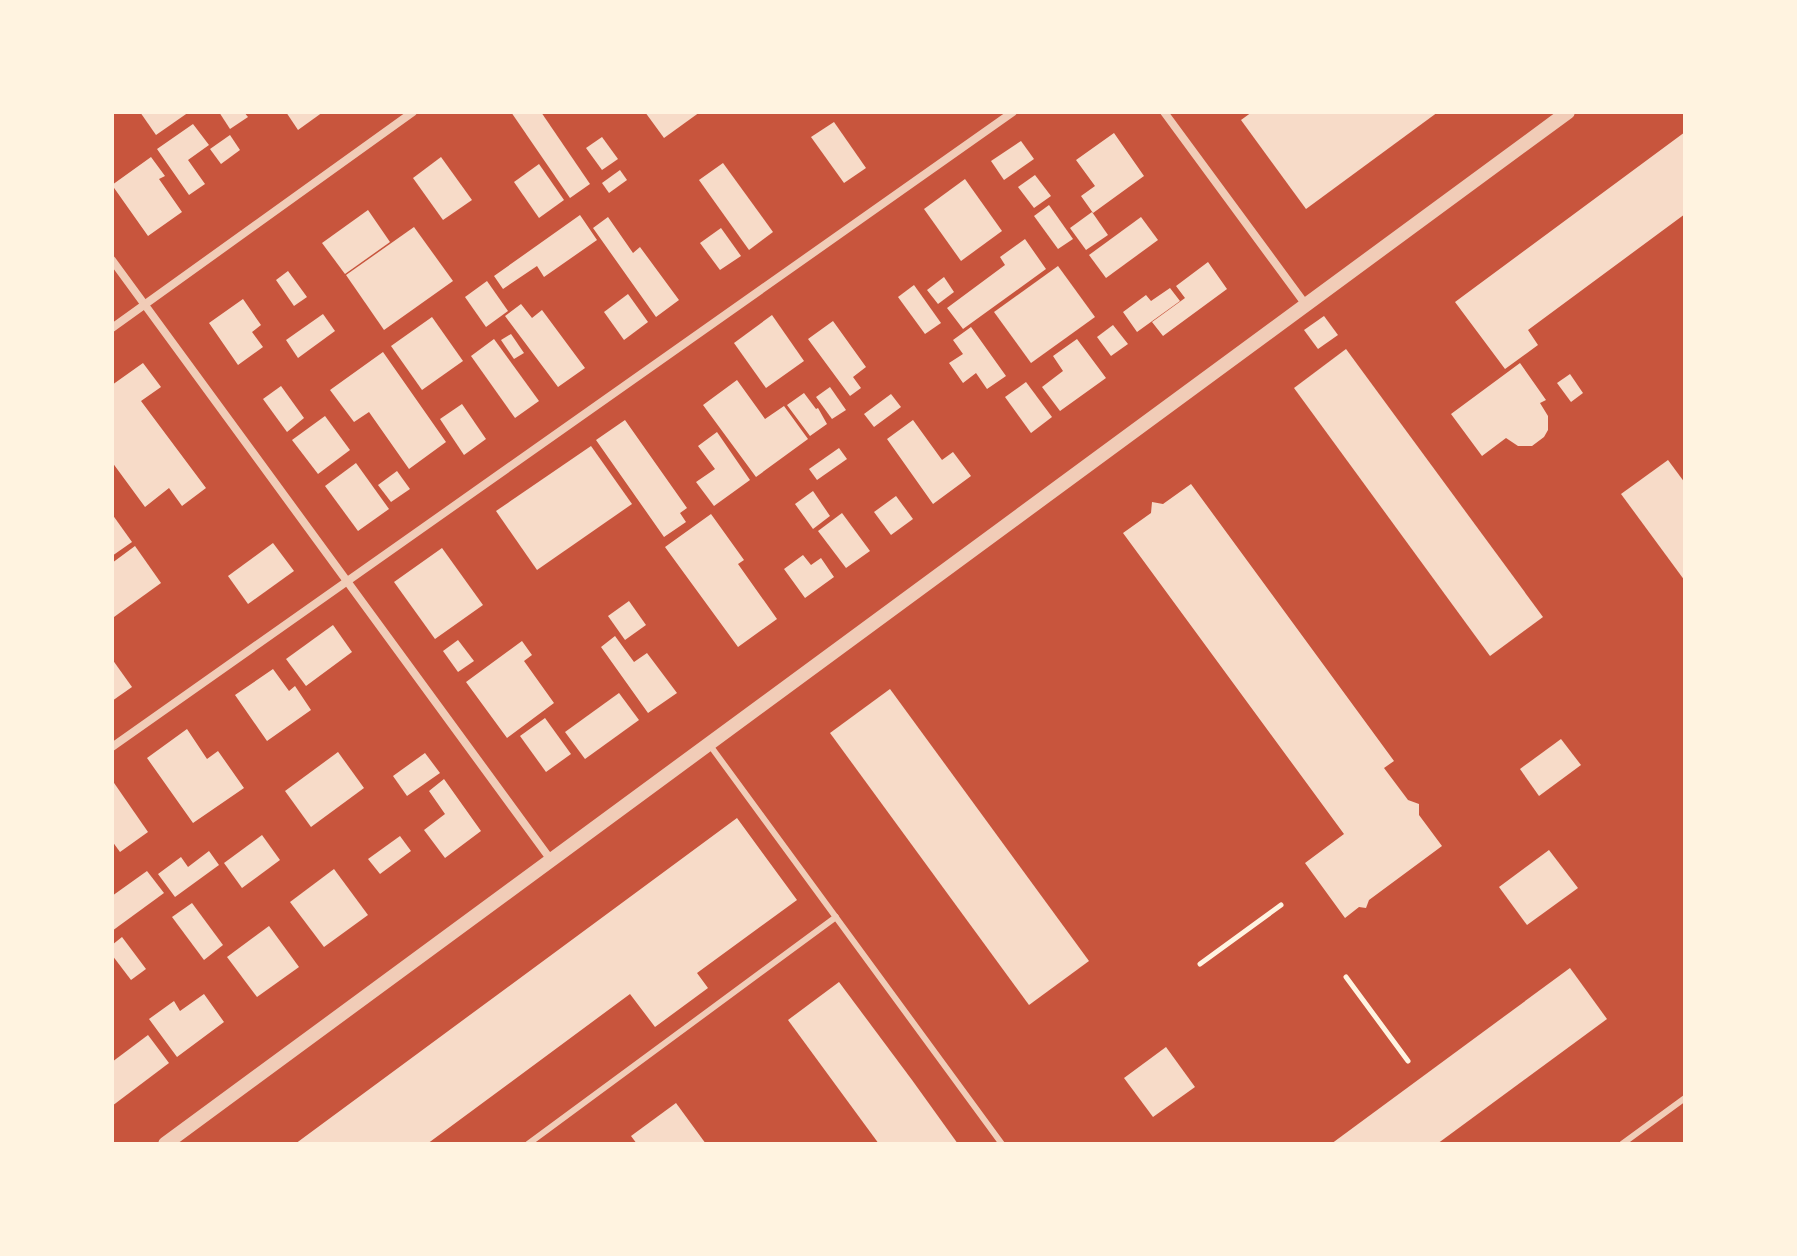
<svg xmlns="http://www.w3.org/2000/svg" width="1797" height="1256" viewBox="0 0 1797 1256" font-family="Mulish,sans-serif">
	<rect width="100%" height="100%" fill="#c8553d"/>
	<g fill="#f7dbc8">
		<path d="M140,112H189L156,135Z"/>
		<path d="M219,112H244L248,117L230,129Z"/>
		<path d="M286,112H323L298,130Z"/>
		<path d="M511,112H541L590,184L570,198Z"/>
		<path d="M645,112H700L664,138Z"/>
		<path d="M1252,112H1438L1306,209L1241,120Z"/>
		<path d="M834,122L866,168L844,183L811,137Z"/>
		<path d="M193,124L209,145L188,160L205,184L189,195L157,149Z"/>
		<path d="M1685,132V214L1528,330L1538,345L1505,369L1455,302Z"/>
		<path d="M1114,133L1144,176L1093,213L1081,196L1095,186L1076,160Z"/>
		<path d="M230,135L240,150L221,164L210,149Z"/>
		<path d="M602,137L618,159L602,170L586,148Z"/>
		<path d="M1021,141L1034,159L1004,180L991,161Z"/>
		<path d="M151,157L165,176L159,179L182,212L148,236L112,185Z"/>
		<path d="M441,157L472,200L443,220L413,178Z"/>
		<path d="M723,163L773,232L749,250L699,180Z"/>
		<path d="M539,164L564,200L539,218L514,182Z"/>
		<path d="M620,170L627,180L609,193L602,183Z"/>
		<path d="M1035,175L1051,196L1034,208L1018,187Z"/>
		<path d="M965,179L1002,231L961,261L924,209Z"/>
		<path d="M1049,205L1073,239L1058,249L1034,216Z"/>
		<path d="M368,210L390,242L345,274L322,243Z"/>
		<path d="M1092,212L1108,235L1086,250L1070,228Z"/>
		<path d="M580,215L597,240L544,277L537,266L503,289L494,276Z"/>
		<path d="M608,217L633,253L640,247L679,300L656,317L593,228Z"/>
		<path d="M1141,217L1158,240L1106,278L1089,255Z"/>
		<path d="M414,227L453,281L384,330L346,275Z"/>
		<path d="M721,228L741,256L720,270L700,243Z"/>
		<path d="M1025,239L1046,269L963,329L947,308L1005,265L1000,257Z"/>
		<path d="M1208,262L1227,289L1163,336L1152,322L1185,298L1176,286Z"/>
		<path d="M1058,266L1095,317L1031,363L994,312Z"/>
		<path d="M288,271L307,297L294,306L276,280Z"/>
		<path d="M944,277L954,292L938,304L927,290Z"/>
		<path d="M487,281L508,311L486,327L465,297Z"/>
		<path d="M914,285L941,323L925,334L898,297Z"/>
		<path d="M1170,288L1180,301L1137,332L1123,312L1146,295L1151,301Z"/>
		<path d="M628,294L648,322L624,340L604,312Z"/>
		<path d="M243,299L261,325L252,332L263,347L238,365L209,323Z"/>
		<path d="M521,304L532,318L542,310L585,368L558,387L505,316Z"/>
		<path d="M323,314L335,331L298,358L286,340Z"/>
		<path d="M772,315L804,361L766,388L734,343Z"/>
		<path d="M1324,316L1338,335L1318,349L1304,330Z"/>
		<path d="M432,317L463,361L422,390L391,346Z"/>
		<path d="M833,321L866,367L853,377L861,388L850,396L808,339Z"/>
		<path d="M1113,325L1128,344L1111,356L1097,337Z"/>
		<path d="M971,327L1006,376L987,389L976,373L963,383L949,363L963,354L953,340Z"/>
		<path d="M511,334L524,353L514,359L501,340Z"/>
		<path d="M494,339L539,401L515,418L471,356Z"/>
		<path d="M1077,339L1106,378L1060,411L1042,387L1063,371L1053,356Z"/>
		<path d="M1346,349L1543,617L1490,656L1294,388Z"/>
		<path d="M383,352L446,442L409,469L369,412L354,422L330,390Z"/>
		<path d="M143,363L161,387L141,401L206,488L182,506L169,488L145,507L112,462V385Z"/>
		<path d="M1520,363L1546,400L1540,403L1548,416V430L1544,437L1532,446H1518L1506,438L1482,456L1451,414Z"/>
		<path d="M1570,374L1583,393L1571,402L1557,383Z"/>
		<path d="M737,380L765,419L784,406L808,439L756,477L703,405Z"/>
		<path d="M1026,382L1052,417L1031,433L1005,397Z"/>
		<path d="M281,386L304,418L287,432L263,399Z"/>
		<path d="M830,387L846,410L832,419L816,397Z"/>
		<path d="M804,393L816,409L818,408L827,424L810,436L787,405Z"/>
		<path d="M891,394L901,407L874,427L864,414Z"/>
		<path d="M462,404L486,439L464,455L440,419Z"/>
		<path d="M325,416L350,450L318,474L292,440Z"/>
		<path d="M625,420L687,508L680,513L686,522L664,537L596,440Z"/>
		<path d="M913,420L942,460L953,452L971,476L933,504L887,439Z"/>
		<path d="M717,432L750,480L714,506L696,482L715,469L698,446Z"/>
		<path d="M591,446L632,504L537,570L496,511Z"/>
		<path d="M839,448L847,459L817,480L809,469Z"/>
		<path d="M1668,460L1685,483V581L1621,494Z"/>
		<path d="M356,463L389,509L358,531L325,486Z"/>
		<path d="M397,471L410,489L391,502L378,485Z"/>
		<path d="M1191,484L1394,761L1384,768L1408,800L1419,804V815L1442,846L1369,900L1366,908L1359,907L1345,918L1305,863L1344,834L1123,533L1151,513L1152,502L1163,504Z"/>
		<path d="M813,491L830,516L813,529L795,504Z"/>
		<path d="M896,496L913,519L891,535L874,512Z"/>
		<path d="M842,513L870,551L846,568L818,531Z"/>
		<path d="M112,514L132,542L112,556Z"/>
		<path d="M711,514L744,560L738,564L777,619L738,647L665,547Z"/>
		<path d="M273,543L294,571L248,604L228,576Z"/>
		<path d="M135,546L161,583L114,617L112,563Z"/>
		<path d="M442,548L483,605L435,639L394,582Z"/>
		<path d="M803,555L811,565L821,558L834,577L805,598L784,569Z"/>
		<path d="M629,601L646,625L625,640L608,616Z"/>
		<path d="M333,625L352,652L306,686L286,659Z"/>
		<path d="M615,636L634,662L647,653L677,693L648,713L601,647Z"/>
		<path d="M458,640L474,661L458,672L443,651Z"/>
		<path d="M522,641L532,655L524,661L554,703L507,738L466,682Z"/>
		<path d="M112,659L132,687L112,701Z"/>
		<path d="M273,669L289,691L295,686L311,710L267,741L235,695Z"/>
		<path d="M890,689L1089,961L1029,1005L830,733Z"/>
		<path d="M619,693L639,720L585,759L565,732Z"/>
		<path d="M545,718L571,754L546,772L520,736Z"/>
		<path d="M187,729L207,759L218,751L244,788L193,823L147,758Z"/>
		<path d="M1561,739L1581,765L1539,796L1520,769Z"/>
		<path d="M338,752L364,788L311,827L285,791Z"/>
		<path d="M425,753L440,773L407,796L393,776Z"/>
		<path d="M444,779L481,831L445,858L424,830L445,814L429,791Z"/>
		<path d="M112,780L148,832L120,852L112,841Z"/>
		<path d="M737,818L797,900L697,973L708,988L655,1027L630,994L427,1144H295Z"/>
		<path d="M262,835L280,860L242,888L224,863Z"/>
		<path d="M400,836L411,851L380,874L368,859Z"/>
		<path d="M1549,850L1578,888L1527,925L1499,887Z"/>
		<path d="M209,851L219,865L175,897L158,874L181,857L188,867Z"/>
		<path d="M334,869L368,915L324,947L290,902Z"/>
		<path d="M147,871L164,893L112,931V896Z"/>
		<path d="M192,903L223,945L204,960L172,917Z"/>
		<path d="M269,926L299,967L257,997L227,957Z"/>
		<path d="M122,937L146,969L131,980L112,955V945Z"/>
		<path d="M1570,968L1607,1019L1437,1144H1331Z"/>
		<path d="M839,982L912,1080L958,1144H879L788,1020Z"/>
		<path d="M204,994L224,1022L177,1057L149,1019L174,1001L180,1011Z"/>
		<path d="M148,1035L169,1063L112,1106V1062Z"/>
		<path d="M1166,1047L1195,1087L1153,1117L1124,1078Z"/>
		<path d="M676,1103L706,1144H637L631,1136Z"/>
	</g>
	<g fill="none" stroke-linecap="round" stroke-linejoin="round">
		<g stroke="#fff3e0" stroke-width="5">
			<path d="M1200,964L1281,905"/>
			<path d="M1346,977L1408,1061"/>
		</g>
		<g stroke="#f1ccb7" stroke-width="6">
			<path d="M709,744L1002,1144"/>
			<path d="M528,1144L836,917"/>
			<path d="M1622,1144L1685,1098"/>
		</g>
		<g stroke="#f1ccb7" stroke-width="8">
			<path d="M1164,112L1306,305"/>
			<path d="M112,260L551,860"/>
			<path d="M112,328L413,112"/>
			<path d="M112,747L1013,112"/>
		</g>
		<path stroke="#f1ccb7" stroke-width="14" d="M165,1144L1568,112"/>
	</g>
	<rect width="1797" height="1256" fill="none" stroke="#fff3e0" stroke-width="228"/>
</svg>
